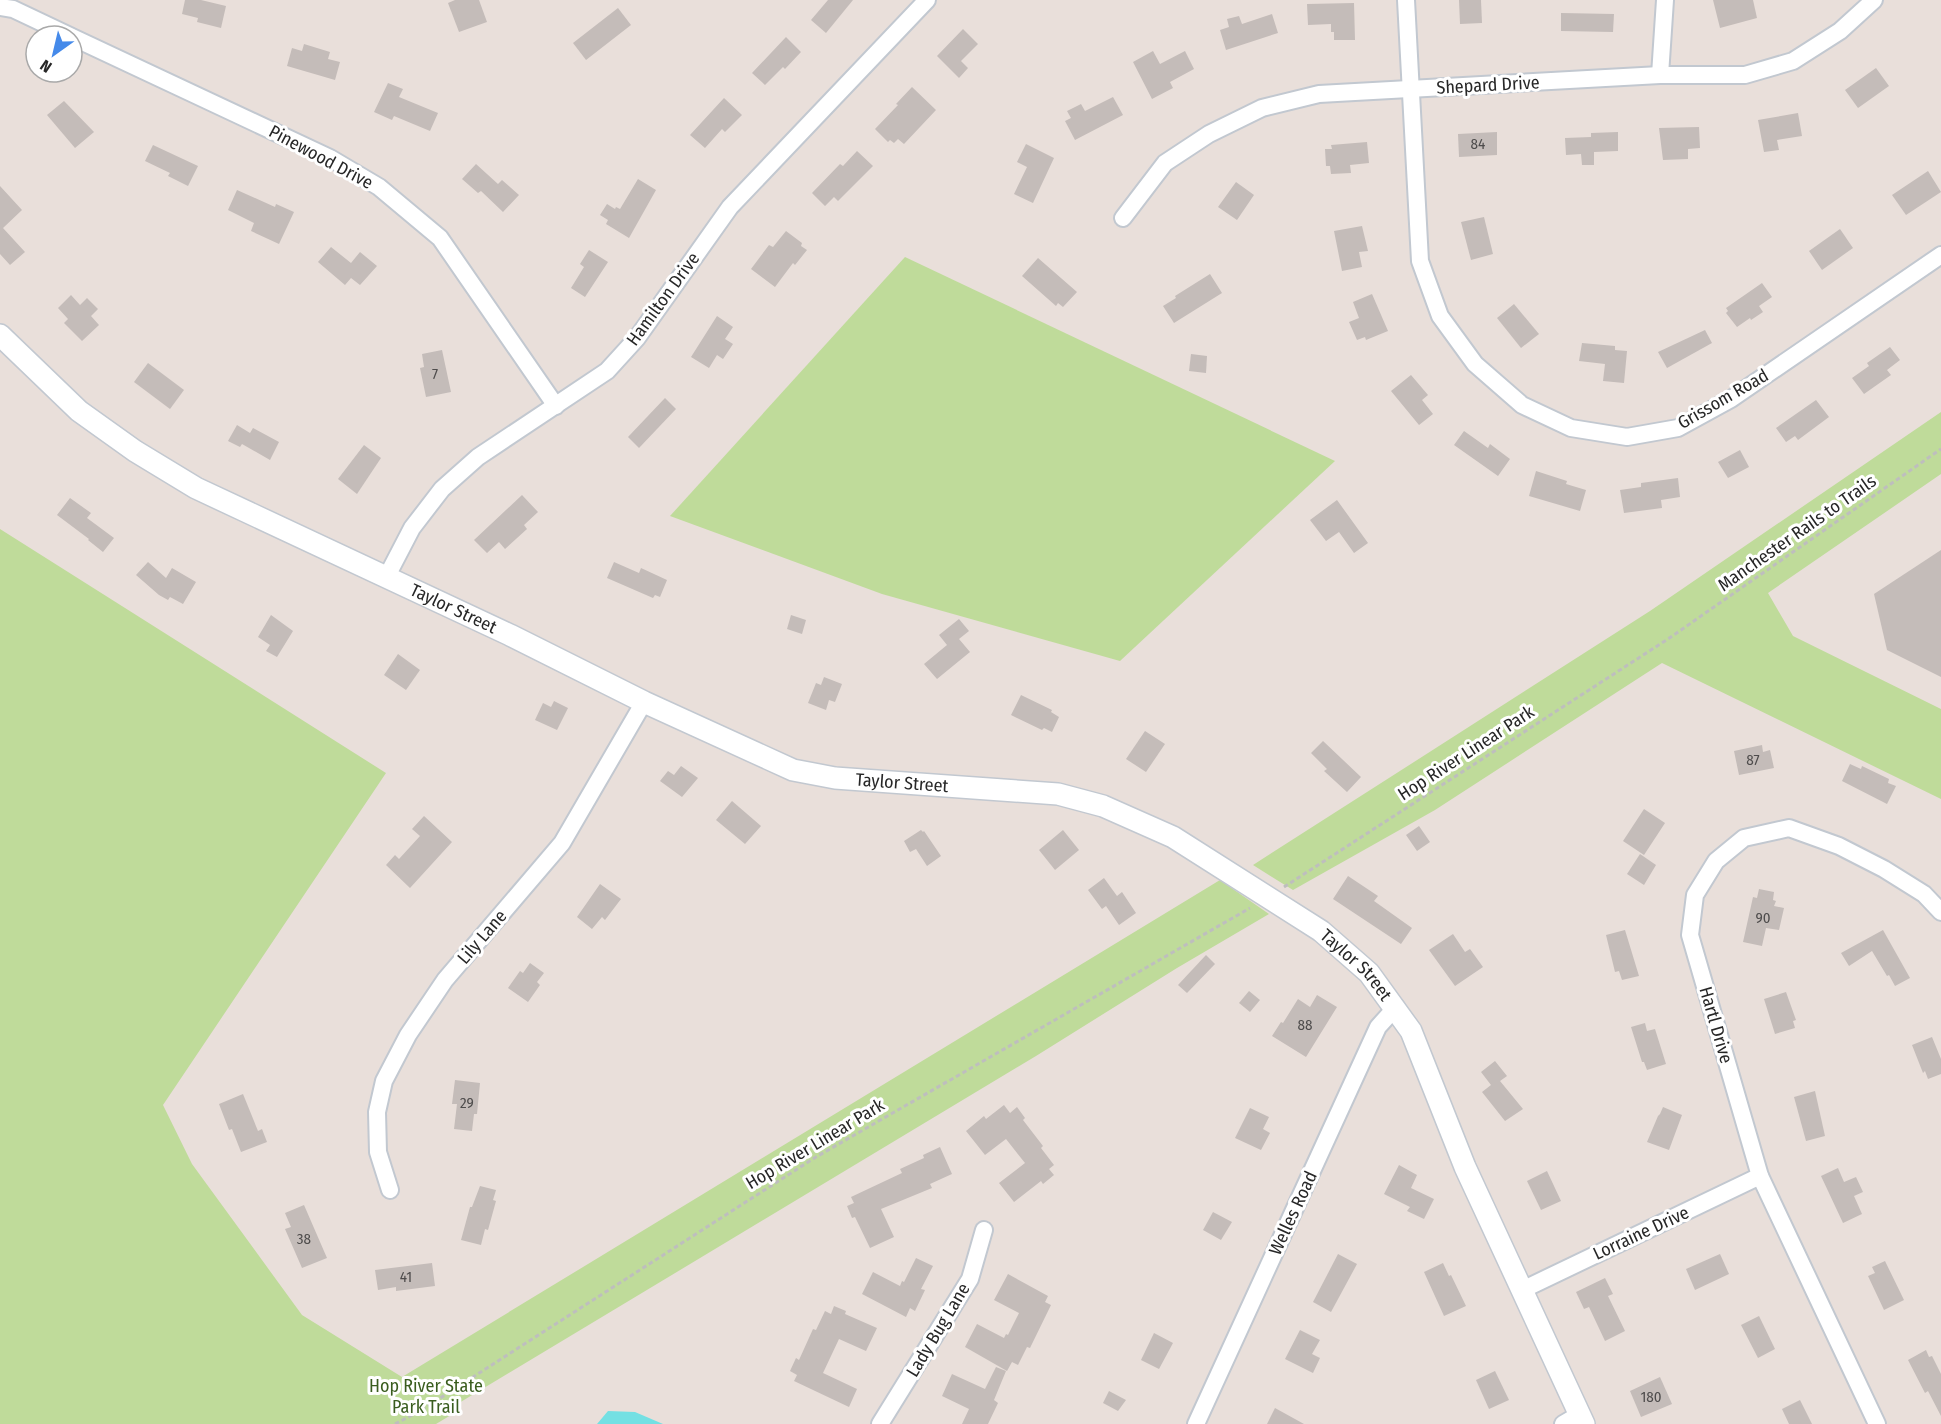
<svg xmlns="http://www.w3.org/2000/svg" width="1941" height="1424" viewBox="0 0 1941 1424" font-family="'Fira Sans Condensed',sans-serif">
	<rect width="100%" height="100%" fill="#e9dfda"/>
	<g fill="#bfdb9a">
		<path d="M905,257L1335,461L1120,661L882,594L670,516Z"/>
		<path d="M1941,412V474L1768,593L1793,636L1941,709V799L1662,663L1435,810L1293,890L1253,865L1650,611Z"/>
		<path d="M0,529L386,773L163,1105L192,1164L302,1315L402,1377L1220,880L1269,914L1177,968L1036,1056L454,1406L461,1409L436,1424H0Z"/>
	</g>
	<path fill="#74e0e3" d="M608,1411L635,1412L663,1424H597Z"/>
	<g fill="#c4bcb9">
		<path d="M185,0H201L226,6L221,28L197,22L198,18L182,14Z"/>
		<path d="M455,0H479L487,22L459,32L448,3Z"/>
		<path d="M828,0H853L826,33L811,20Z"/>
		<path d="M1459,0H1481L1482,23L1460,24Z"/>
		<path d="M1713,0H1753L1757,18L1720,28Z"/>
		<path d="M1354,3L1355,40H1334V32H1331V24L1308,25L1307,4Z"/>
		<path d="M618,8L631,25L586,60L573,43Z"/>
		<path d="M1561,13L1614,14L1613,32L1561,31Z"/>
		<path d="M1272,14L1278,33L1226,50L1220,30L1229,27L1227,19L1239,16L1242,24Z"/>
		<path d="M963,29L978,44L961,61L968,68L959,78L937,56Z"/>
		<path d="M786,37L801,52L785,69L783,67L765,85L752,73Z"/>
		<path d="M304,44L330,52L328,59L340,62L335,80L287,66L292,48L302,51Z"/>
		<path d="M1153,51L1160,64L1185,51L1194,69L1170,82L1173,88L1152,99L1133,62Z"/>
		<path d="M1876,68L1889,86L1858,108L1845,90Z"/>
		<path d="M388,83L403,89L399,97L438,113L430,131L394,116L392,120L374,112Z"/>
		<path d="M912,87L936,110L904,144L898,139L894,143L890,140L888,142L875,129L898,105L896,104Z"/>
		<path d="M1113,97L1123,115L1075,140L1065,121L1071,118L1067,111L1081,104L1085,111Z"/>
		<path d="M724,98L742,115L725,132L722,129L705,148L690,135Z"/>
		<path d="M64,101L94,132L75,148L47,115Z"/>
		<path d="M1798,113L1802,136L1777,140L1779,150L1764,152L1758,120Z"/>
		<path d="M1699,127L1700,148L1688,149V159L1663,160L1659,128Z"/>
		<path d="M1497,132V155L1459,157L1458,134Z"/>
		<path d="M1618,132V151L1594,152V165H1582L1581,154L1566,155L1565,138L1591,137V133Z"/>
		<path d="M1367,142L1369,163L1350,165L1351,173L1331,174L1330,166H1326L1325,149H1332L1331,145Z"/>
		<path d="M1026,144L1054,158L1033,203L1014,194L1027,167L1017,162Z"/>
		<path d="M153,145L198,166L188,186L168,176L170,173L145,161Z"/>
		<path d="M857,151L873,166L838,201L834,197L825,206L812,193L840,164L843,166Z"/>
		<path d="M476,164L498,184L502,180L519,195L503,212L481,191L478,193L462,179Z"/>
		<path d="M1928,171L1941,192L1906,215L1892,195Z"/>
		<path d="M638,179L656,190L629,238L606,224L608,220L600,215L607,204L615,209L616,207L620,209Z"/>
		<path d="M1236,182L1254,195L1237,220L1218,207Z"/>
		<path d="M0,186L22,210L3,228L25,252L10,265L0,254Z"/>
		<path d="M237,190L275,207L276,204L294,212L279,244L251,231L254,223L228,210Z"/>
		<path d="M1484,217L1493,254L1471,260L1461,222Z"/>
		<path d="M1362,226L1368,251L1359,252L1362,267L1342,271L1334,231Z"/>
		<path d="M1840,229L1853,248L1822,270L1809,251Z"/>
		<path d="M786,231L802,243L801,246L807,250L795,265L793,263L775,287L751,269L769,245L773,247Z"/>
		<path d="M331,247L351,263L360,252L377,266L360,285L351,278L345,285L318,262Z"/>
		<path d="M589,250L608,262L585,297L571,288L584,267L580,264Z"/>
		<path d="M1038,258L1077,292L1063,307L1058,303L1056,306L1022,276Z"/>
		<path d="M1210,274L1222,293L1174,323L1163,306L1176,298L1175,296Z"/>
		<path d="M1762,283L1772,297L1759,306L1763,312L1751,320L1750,318L1737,327L1726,313L1728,311L1726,308Z"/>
		<path d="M1372,294L1388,331L1366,340L1365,337L1357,340L1349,322L1359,318L1353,302Z"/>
		<path d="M71,295L80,305L87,298L98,309L91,316L99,325L82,341L64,323L68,319L58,308Z"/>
		<path d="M1514,304L1539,334L1521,348L1497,318Z"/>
		<path d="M717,316L733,327L725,339L733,344L723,359L717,355L709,368L691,357Z"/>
		<path d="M1705,330L1712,343L1667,368L1658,352Z"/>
		<path d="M1582,343L1615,346V350L1627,351L1624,383L1603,381L1605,364L1579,361Z"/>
		<path d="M1890,347L1900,360L1887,370L1891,375L1864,394L1852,378L1869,366L1867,363Z"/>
		<path d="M442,350L451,392L426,397L420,368L424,367L422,354Z"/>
		<path d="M1191,354L1207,356L1206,373L1189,371Z"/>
		<path d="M148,363L184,390L170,409L134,382Z"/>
		<path d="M1411,375L1428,395L1422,400L1433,414L1419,425L1391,391Z"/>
		<path d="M665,398L676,409L639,448L628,437Z"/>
		<path d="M1816,400L1829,417L1798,440L1795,436L1786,442L1776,428Z"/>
		<path d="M237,425L250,433L253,428L279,442L270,460L242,444L240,447L228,441Z"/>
		<path d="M1464,431L1488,448L1490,444L1510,459L1498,476L1454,445Z"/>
		<path d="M364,445L381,458L357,494L338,479Z"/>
		<path d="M1740,450L1749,467L1728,478L1718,462Z"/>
		<path d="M1536,471L1567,481L1566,484L1586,490L1580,511L1529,496Z"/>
		<path d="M1678,478L1680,497L1661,500L1662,508L1624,513L1620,490L1641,487V483Z"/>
		<path d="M522,495L538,512L524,525L527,529L505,549L499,542L487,553L474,540Z"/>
		<path d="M70,498L91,513L87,518L114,538L103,552L88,540L89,539L57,515Z"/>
		<path d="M1337,500L1368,543L1354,553L1339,532L1326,541L1310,520Z"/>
		<path d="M1941,550V677L1887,650L1874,594Z"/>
		<path d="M148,562L166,578L172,568L196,582L183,604L170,597L168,600L159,595L136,575Z"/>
		<path d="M614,562L639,573L641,568L667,580L660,597L655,595L653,598L607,578Z"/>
		<path d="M271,615L293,631L277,657L266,651L270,645L258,637Z"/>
		<path d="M791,615L806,620L802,634L787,629Z"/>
		<path d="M959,619L969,631L959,639L970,652L937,679L924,664L947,645L939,635Z"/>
		<path d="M398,654L420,670L406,690L384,675Z"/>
		<path d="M824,677L842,684L835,702L829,700L826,710L808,703L816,683L821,685Z"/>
		<path d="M1021,695L1052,710L1051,712L1059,717L1052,732L1044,728L1042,730L1011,715Z"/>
		<path d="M554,701L568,708L557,730L535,720L543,703L551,707Z"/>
		<path d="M1145,731L1165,744L1146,772L1126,759Z"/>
		<path d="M1323,741L1361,777L1347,792L1324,771L1327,769L1311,753Z"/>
		<path d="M1762,745L1763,752L1770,750L1774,768L1739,775L1734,751Z"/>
		<path d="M1850,764L1861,769L1862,766L1889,779L1888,783L1896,786L1887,804L1842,781Z"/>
		<path d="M681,766L698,778L682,797L660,781L668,771L674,775Z"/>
		<path d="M732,801L761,826L745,844L716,820Z"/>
		<path d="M1644,809L1665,823L1644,855L1623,841Z"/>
		<path d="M424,816L452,842L410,888L386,865L395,855L399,859L420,836L412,829Z"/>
		<path d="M1419,826L1430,842L1417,851L1406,835Z"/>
		<path d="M921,830L923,832L924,831L941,856L927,866L916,849L910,852L904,841Z"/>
		<path d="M1063,830L1079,850L1055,870L1039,850Z"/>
		<path d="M1640,854L1656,865L1644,885L1627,874Z"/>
		<path d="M1348,876L1378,896L1374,901L1412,928L1401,944L1333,899Z"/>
		<path d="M1104,878L1117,896L1122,892L1136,913L1119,925L1106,906L1102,909L1088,890Z"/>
		<path d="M600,884L621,899L605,920L602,917L592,929L577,917Z"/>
		<path d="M1759,889L1774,892L1773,900L1776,901L1774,906L1784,908L1779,930L1766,928L1762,946L1743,942L1753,897L1757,898Z"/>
		<path d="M1625,930L1639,976L1622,980L1619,971L1615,972L1606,935Z"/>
		<path d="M1883,930L1910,978L1895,986L1889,975L1887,976L1872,951L1849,966L1841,953Z"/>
		<path d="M1453,934L1465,952L1470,949L1483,967L1455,986L1429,950Z"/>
		<path d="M1206,955L1215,964L1187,993L1178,985Z"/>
		<path d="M530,963L544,973L537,982L540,985L528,1002L508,988L520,971L523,973Z"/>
		<path d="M1249,991L1260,1000L1250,1012L1239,1003Z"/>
		<path d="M1786,992L1796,1020L1793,1021L1795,1028L1775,1034L1764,999Z"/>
		<path d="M1317,995L1337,1007L1306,1057L1272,1036L1281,1022L1283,1023L1298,999L1310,1007Z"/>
		<path d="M1645,1023L1647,1031L1655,1029L1666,1064L1647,1070L1644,1062H1642L1631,1027Z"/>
		<path d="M1932,1037L1941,1059V1074L1928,1079L1925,1071L1923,1073L1912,1045Z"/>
		<path d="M1495,1061L1507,1076L1500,1081L1523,1109L1505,1121L1482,1092L1491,1085L1481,1072Z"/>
		<path d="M455,1080L480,1083L477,1114H474L472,1131L454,1129L457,1104H452Z"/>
		<path d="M1815,1091L1825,1136L1806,1141L1794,1097Z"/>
		<path d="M243,1094L258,1131L262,1129L267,1142L241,1152L232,1129L229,1130L219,1104Z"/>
		<path d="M1004,1105L1010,1113L1017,1107L1025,1118L1023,1120L1043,1146L1041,1148L1054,1165L1049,1169L1054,1175L1043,1184L1041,1181L1014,1202L999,1183L1025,1163L1006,1139L985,1155L966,1131L984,1116L986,1119Z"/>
		<path d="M1663,1107L1682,1115L1669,1150L1647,1142L1658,1116L1660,1114Z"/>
		<path d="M1250,1108L1269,1117L1263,1129L1270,1133L1261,1150L1235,1138Z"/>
		<path d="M940,1147L952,1174L930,1184L932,1188L881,1209L894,1237L870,1248L855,1217L852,1218L847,1206L854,1203L851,1197L902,1173L900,1169L924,1158L923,1155Z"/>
		<path d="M1399,1165L1417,1175L1411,1188L1434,1199L1424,1219L1407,1211L1410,1207L1384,1194Z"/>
		<path d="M1838,1168L1844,1182L1856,1177L1863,1192L1854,1196L1862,1214L1843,1223L1821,1176Z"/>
		<path d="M1547,1171L1561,1201L1541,1210L1527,1181Z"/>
		<path d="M480,1186L496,1190L493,1200L496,1201L488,1230L485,1229L481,1245L461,1240L470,1207H472Z"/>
		<path d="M304,1205L327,1258L302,1268L285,1229L291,1227L285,1213Z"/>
		<path d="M1213,1212L1232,1222L1221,1240L1203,1230Z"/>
		<path d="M1338,1254L1357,1264L1331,1312L1313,1302Z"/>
		<path d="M1720,1254L1729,1274L1695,1290L1686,1269Z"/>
		<path d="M916,1258L933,1266L921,1289L925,1290L915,1311L910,1308L906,1317L862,1294L873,1272L900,1286L902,1281L904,1282Z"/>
		<path d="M1885,1261L1904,1300L1884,1310L1868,1276L1875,1273L1872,1267Z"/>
		<path d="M432,1263L435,1286L396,1291V1287L378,1290L375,1270Z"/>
		<path d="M1443,1263L1449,1276L1451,1275L1466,1306L1444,1316L1424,1272Z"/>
		<path d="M1008,1274L1048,1296L1045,1302L1051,1305L1030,1348L1027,1347L1018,1365L1012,1362L1007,1371L965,1347L977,1324L1004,1338L1006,1334L1008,1335L1019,1313L994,1300Z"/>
		<path d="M1605,1278L1613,1294L1608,1296L1625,1331L1605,1341L1589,1307L1584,1309L1576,1292Z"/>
		<path d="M834,1306L846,1311L845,1314L877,1328L866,1351L839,1339L823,1373L857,1389L849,1407L794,1381L797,1375L790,1371L796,1358L799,1360L813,1329L816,1330L825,1311L831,1314Z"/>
		<path d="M1759,1316L1775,1349L1758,1358L1741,1325Z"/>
		<path d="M1300,1330L1320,1340L1312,1354L1320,1358L1313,1373L1285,1359Z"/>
		<path d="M1154,1333L1173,1343L1159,1369L1141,1360Z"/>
		<path d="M1926,1350L1929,1357L1932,1356L1941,1374V1416L1928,1391L1925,1393L1908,1360Z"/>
		<path d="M996,1367L1006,1371L994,1400L998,1403L988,1424H962L969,1409L942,1396L952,1374L985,1389Z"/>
		<path d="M1495,1371L1509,1400L1489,1409L1476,1380Z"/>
		<path d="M1660,1377L1672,1404L1641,1417L1630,1391Z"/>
		<path d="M1109,1391L1126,1400L1118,1411L1103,1403Z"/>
		<path d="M1800,1400L1812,1424H1789L1782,1409Z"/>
		<path d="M1275,1408L1304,1424H1267Z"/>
	</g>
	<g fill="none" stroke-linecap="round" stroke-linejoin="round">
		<defs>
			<g id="minor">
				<path d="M1406,0L1420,261L1440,316L1475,364L1522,405L1571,428L1627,437L1678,428L1731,399L1941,255"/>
				<path d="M0,7L13,9L70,36"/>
				<path d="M72,37L330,158L379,187L440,238L556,406"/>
				<path d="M1660,75L1665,0"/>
				<path d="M1123,218L1165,163L1209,134L1262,108L1319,94L1660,75H1745L1793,61L1840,31L1874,0"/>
				<path d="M386,578L412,528L442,489L478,457L607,371L637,338L730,207L927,0"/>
				<path d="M390,1190L378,1152L377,1112L384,1081L408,1035L445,980L562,843L644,702"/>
				<path d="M1522,1290L1760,1176"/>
				<path d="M880,1424L970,1279L984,1230"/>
				<path d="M1196,1424L1378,1027L1396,1007"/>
				<path d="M1563,1424L1580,1414"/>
				<path d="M1877,1424L1760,1176L1690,935L1695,895L1716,861L1744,838L1789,828L1839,846L1884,869L1924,894L1941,912"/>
			</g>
			<g id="tertiary">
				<path id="s1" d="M0,335L79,411L135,451L196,488L510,635L644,702L793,770L835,778L1058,794L1103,806L1173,837L1321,931L1369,973L1411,1031L1465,1167L1584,1424"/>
			</g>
		</defs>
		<use href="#minor" stroke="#c2c8d0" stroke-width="20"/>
		<use href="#tertiary" stroke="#c2c8d0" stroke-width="24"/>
		<g stroke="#bebebe" stroke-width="3" stroke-dasharray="4.5 3" stroke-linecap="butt">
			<path d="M1284,887L1668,639L1941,449"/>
			<path d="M395,1424L420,1411L816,1157L1250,908"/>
		</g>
		<use href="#minor" stroke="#fff" stroke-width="16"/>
		<use href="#tertiary" stroke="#fff" stroke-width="21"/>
	</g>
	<g text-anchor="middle" stroke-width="6" stroke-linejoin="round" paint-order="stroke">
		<g font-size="15" fill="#4e4c4c">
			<text x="1478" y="149">84</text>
			<text x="435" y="379">7</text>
			<text x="1753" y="765">87</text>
			<text x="1763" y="923">90</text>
			<text x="1305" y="1030">88</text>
			<text x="467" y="1108">29</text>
			<text x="304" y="1244">38</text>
			<text x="406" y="1282">41</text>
			<text x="1651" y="1402">180</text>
		</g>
		<g font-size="18" fill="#272727" stroke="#fff">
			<text transform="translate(1488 85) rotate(-3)" y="6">Shepard Drive</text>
			<text transform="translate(321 157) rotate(28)" y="6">Pinewood Drive</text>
			<text transform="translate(663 299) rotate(-54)" y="6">Hamilton Drive</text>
			<text transform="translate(1723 399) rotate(-30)" y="6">Grissom Road</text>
			<text transform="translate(1797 533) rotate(-35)" y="6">Manchester Rails to Trails</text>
			<text dy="6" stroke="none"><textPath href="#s1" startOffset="534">Taylor Street</textPath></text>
			<text transform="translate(1466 753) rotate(-33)" y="6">Hop River Linear Park</text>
			<text dy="6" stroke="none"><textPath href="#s1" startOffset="1020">Taylor Street</textPath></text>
			<text transform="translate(482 937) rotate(-49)" y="6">Lily Lane</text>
			<text dy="6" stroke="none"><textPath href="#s1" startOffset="1524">Taylor Street</textPath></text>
			<text transform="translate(1716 1025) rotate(74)" y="6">Hartl Drive</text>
			<text transform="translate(815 1144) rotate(-31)" y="6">Hop River Linear Park</text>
			<text transform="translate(1293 1213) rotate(-65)" y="6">Welles Road</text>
			<text transform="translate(1641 1233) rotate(-25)" y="6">Lorraine Drive</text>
			<text transform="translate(938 1330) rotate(-59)" y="6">Lady Bug Lane</text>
		</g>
		<g font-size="18" fill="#3a5d1f" stroke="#fff">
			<text x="426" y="1392">Hop River State<tspan x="426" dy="21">Park Trail</tspan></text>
		</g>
	</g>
	<g transform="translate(54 54) rotate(214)"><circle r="28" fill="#ffffff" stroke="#a9a9a9" stroke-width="1.5"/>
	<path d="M0-4.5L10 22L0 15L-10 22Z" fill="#458aea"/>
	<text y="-9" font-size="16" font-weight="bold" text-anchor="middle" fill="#272727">N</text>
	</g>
</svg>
